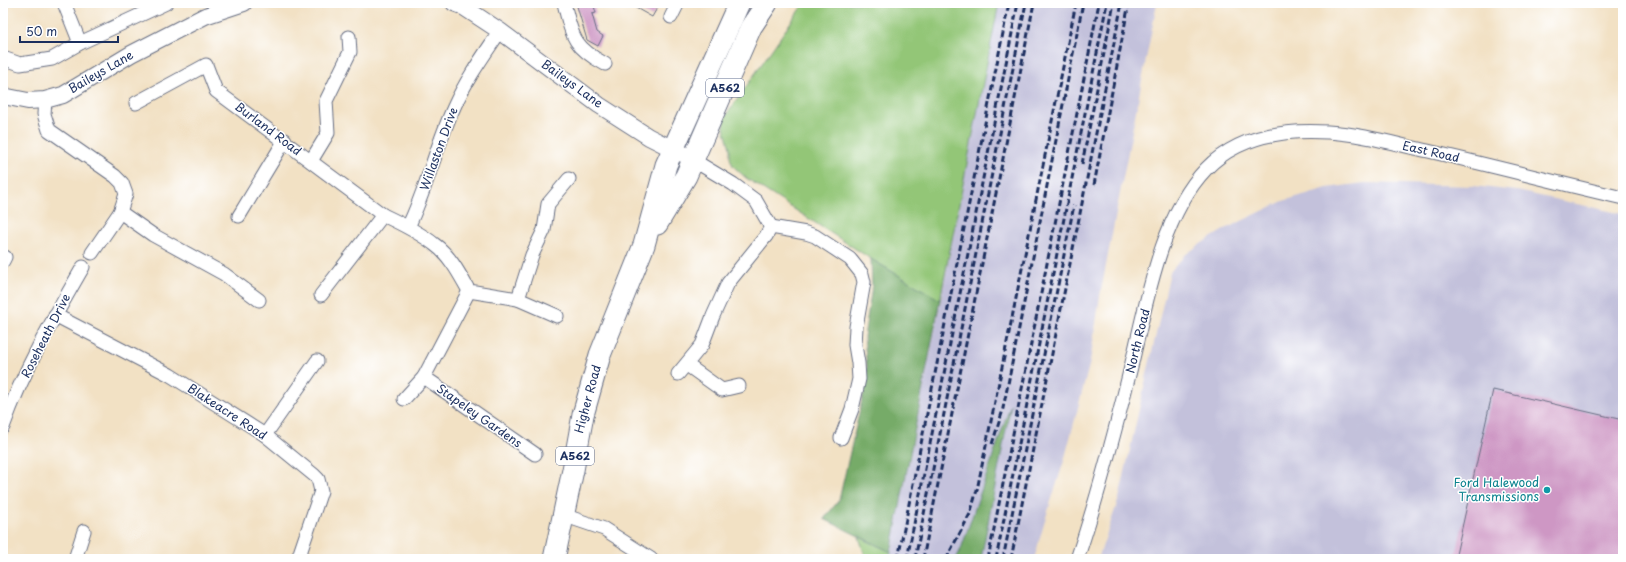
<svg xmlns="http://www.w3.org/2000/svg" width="1626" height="562" viewBox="0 0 1626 562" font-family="'Playpen Sans',sans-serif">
	<rect width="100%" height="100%" fill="#fff"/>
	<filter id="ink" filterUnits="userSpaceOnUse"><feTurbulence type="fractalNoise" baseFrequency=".025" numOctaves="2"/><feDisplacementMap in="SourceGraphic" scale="8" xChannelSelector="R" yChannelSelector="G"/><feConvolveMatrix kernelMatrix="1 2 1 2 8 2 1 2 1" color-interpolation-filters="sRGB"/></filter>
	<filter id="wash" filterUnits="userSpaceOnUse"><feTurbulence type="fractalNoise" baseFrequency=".012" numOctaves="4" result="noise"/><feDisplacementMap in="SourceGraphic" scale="16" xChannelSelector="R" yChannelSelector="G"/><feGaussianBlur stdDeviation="0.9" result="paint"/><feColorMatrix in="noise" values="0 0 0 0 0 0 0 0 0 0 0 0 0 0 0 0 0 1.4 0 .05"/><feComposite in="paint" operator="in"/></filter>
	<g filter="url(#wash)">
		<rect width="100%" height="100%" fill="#f2e1c4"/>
		<g fill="#c3c1db">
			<path d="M999,3H1157L1100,296L1090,362L1064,461L1046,517L1034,559H981L982,553L961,549L956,559H890Z"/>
			<path d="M1364,183L1473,186L1517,191L1623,214V559H1098L1119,498L1170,272L1185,255L1199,245L1227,228L1283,201L1327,188Z"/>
		</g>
		<g fill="#93c677" stroke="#577a6a">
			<path d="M804,3H999L940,300L871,259L746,178L733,166L730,158V148L724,128L725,117Z"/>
			<path d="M859,537L891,552L890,559H866Z"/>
		</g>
		<g fill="#76ab68" stroke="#486d63">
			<path d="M871,259L940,300L891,552L824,519L839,500L866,383L867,367L864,337L872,287Z"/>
			<path d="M1011,404L981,559H956L961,549Z"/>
		</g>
		<g id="blocks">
			<g fill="#ce97c4">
				<path d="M576,3H593L596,13L592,14L597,32L603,36L598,46L587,40Z"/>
				<path d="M627,3H660L652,17Z"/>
				<path d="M1493,390L1623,420V559H1455Z"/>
			</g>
		</g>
	</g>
	<g filter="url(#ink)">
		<use href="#blocks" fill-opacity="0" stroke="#666d82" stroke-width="1"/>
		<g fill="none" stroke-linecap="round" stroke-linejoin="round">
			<defs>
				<g id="minor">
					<path d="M64,3L80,43"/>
					<path d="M564,3C572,36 573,47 605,64"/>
					<path d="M671,17L678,3"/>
					<path d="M3,58L20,64L52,59L80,43L166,3"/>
					<path d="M45,100L44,114L49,130L115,176L122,183L126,194L120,212L92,253"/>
					<path d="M136,103L206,65L216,91L383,215C400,223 419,232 434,244C450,255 460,275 469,291L518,299L557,316"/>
					<path d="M311,161L328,133L326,101L350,52L349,37"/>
					<path d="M120,212L153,235L224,274L259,300"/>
					<path d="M239,216L285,140"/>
					<path d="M408,227C427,188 436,146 454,107C466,80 484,55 500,31"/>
					<path d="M771,227L806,233L815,236L850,259L862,274L864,282L856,327L855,345L858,363L859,379L852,409L841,438"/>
					<path d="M3,261L5,257"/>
					<path d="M321,295L383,215"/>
					<path d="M518,299L532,255L544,230L548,204L569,179"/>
					<path d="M55,315L170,375L265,435L314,475L318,479L321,491L298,559"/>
					<path d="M687,365L722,390L739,386"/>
					<path d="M678,374L702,345L713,316L728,283L766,236L771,227L756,201L733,184L693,160"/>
					<path d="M424,377L535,454"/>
					<path d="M404,399L424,377L469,291"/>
					<path d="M3,427C23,371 53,319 83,267"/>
					<path d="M265,435L317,361"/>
					<path d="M563,515L604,529L651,559"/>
					<path d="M75,559L84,531"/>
					<path d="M1077,559C1097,500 1113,439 1128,379C1145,313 1158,219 1206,169C1238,136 1283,129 1328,132C1362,134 1395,144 1428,151C1493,166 1558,183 1623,198"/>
				</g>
				<g id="tertiary">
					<path d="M454,3L462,6L500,31L599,105L649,137L683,154"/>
					<path d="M3,96L28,101L45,100L63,95L131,54L205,16L244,3"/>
				</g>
				<g id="trunk">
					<path d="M657,224L686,176L751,27L767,3"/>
					<path d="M554,559L573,470L583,415L600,355L644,245L666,165L739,3"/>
				</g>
			</defs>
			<use href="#minor" stroke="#666d82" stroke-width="15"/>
			<use href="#tertiary" stroke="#666d82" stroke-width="18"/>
			<use href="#trunk" stroke="#666d82" stroke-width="23"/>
			<use href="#minor" stroke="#fff" stroke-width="13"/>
			<use href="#tertiary" stroke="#fff" stroke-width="16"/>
			<use href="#trunk" stroke="#fff" stroke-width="21"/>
			<g stroke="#1b2f5e" stroke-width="3" stroke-dasharray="6 3" stroke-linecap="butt">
				<path d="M1082,164L1114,3"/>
				<path d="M1094,185L1129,3"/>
				<path d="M992,444L1002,413L1006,394L1083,3"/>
				<path d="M898,559L1009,3"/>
				<path d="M907,559L1018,3"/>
				<path d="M915,559L1026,3"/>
				<path d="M923,559L1034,3"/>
				<path d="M946,559L970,514L977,490L1076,3"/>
				<path d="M988,559L1099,3"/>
				<path d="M996,559L1107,3"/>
				<path d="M1003,559L1074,205"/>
				<path d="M1011,559L1122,3"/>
			</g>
		</g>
	</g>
	<circle fill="#0f9aa8" stroke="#fff" stroke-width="1.5" cx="1547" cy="490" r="4"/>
	<g text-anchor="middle" stroke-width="3" stroke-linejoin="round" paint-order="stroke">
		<g fill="#fff" stroke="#5f6d8e" stroke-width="1">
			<rect x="706" y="79" width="38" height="18" rx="3"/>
			<rect x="556" y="447" width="38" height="18" rx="3"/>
		</g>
		<g font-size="11" font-weight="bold" fill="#1b2f5e">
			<text x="725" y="92">A562</text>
			<text x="575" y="460">A562</text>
		</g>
		<g font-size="12" fill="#1b2f5e" stroke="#fff">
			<text transform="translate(101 72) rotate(-30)" y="4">Baileys Lane</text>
			<text transform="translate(572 84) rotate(36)" y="4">Baileys Lane</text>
			<text transform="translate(268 129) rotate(37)" y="4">Burland Road</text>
			<text transform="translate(439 149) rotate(-70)" y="4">Willaston Drive</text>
			<text transform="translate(1431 152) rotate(13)" y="4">East Road</text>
			<text transform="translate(46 336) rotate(-63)" y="4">Roseheath Drive</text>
			<text transform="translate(1138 341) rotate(-76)" y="4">North Road</text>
			<text transform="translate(588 399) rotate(-75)" y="4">Higher Road</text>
			<text transform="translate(227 412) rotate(33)" y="4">Blakeacre Road</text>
			<text transform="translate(479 416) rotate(35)" y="4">Stapeley Gardens</text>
		</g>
		<g font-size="12" fill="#0d838f" stroke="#fff" text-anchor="end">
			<text x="1539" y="487">Ford Halewood<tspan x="1539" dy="14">Transmissions</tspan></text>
		</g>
	</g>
	<rect width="1626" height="562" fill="none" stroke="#fff" stroke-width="16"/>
	<path d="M20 36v6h98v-6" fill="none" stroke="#1b2f5e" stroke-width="2"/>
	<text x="26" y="36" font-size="12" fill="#1b2f5e" stroke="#ffffff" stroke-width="3" paint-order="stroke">50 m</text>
</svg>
